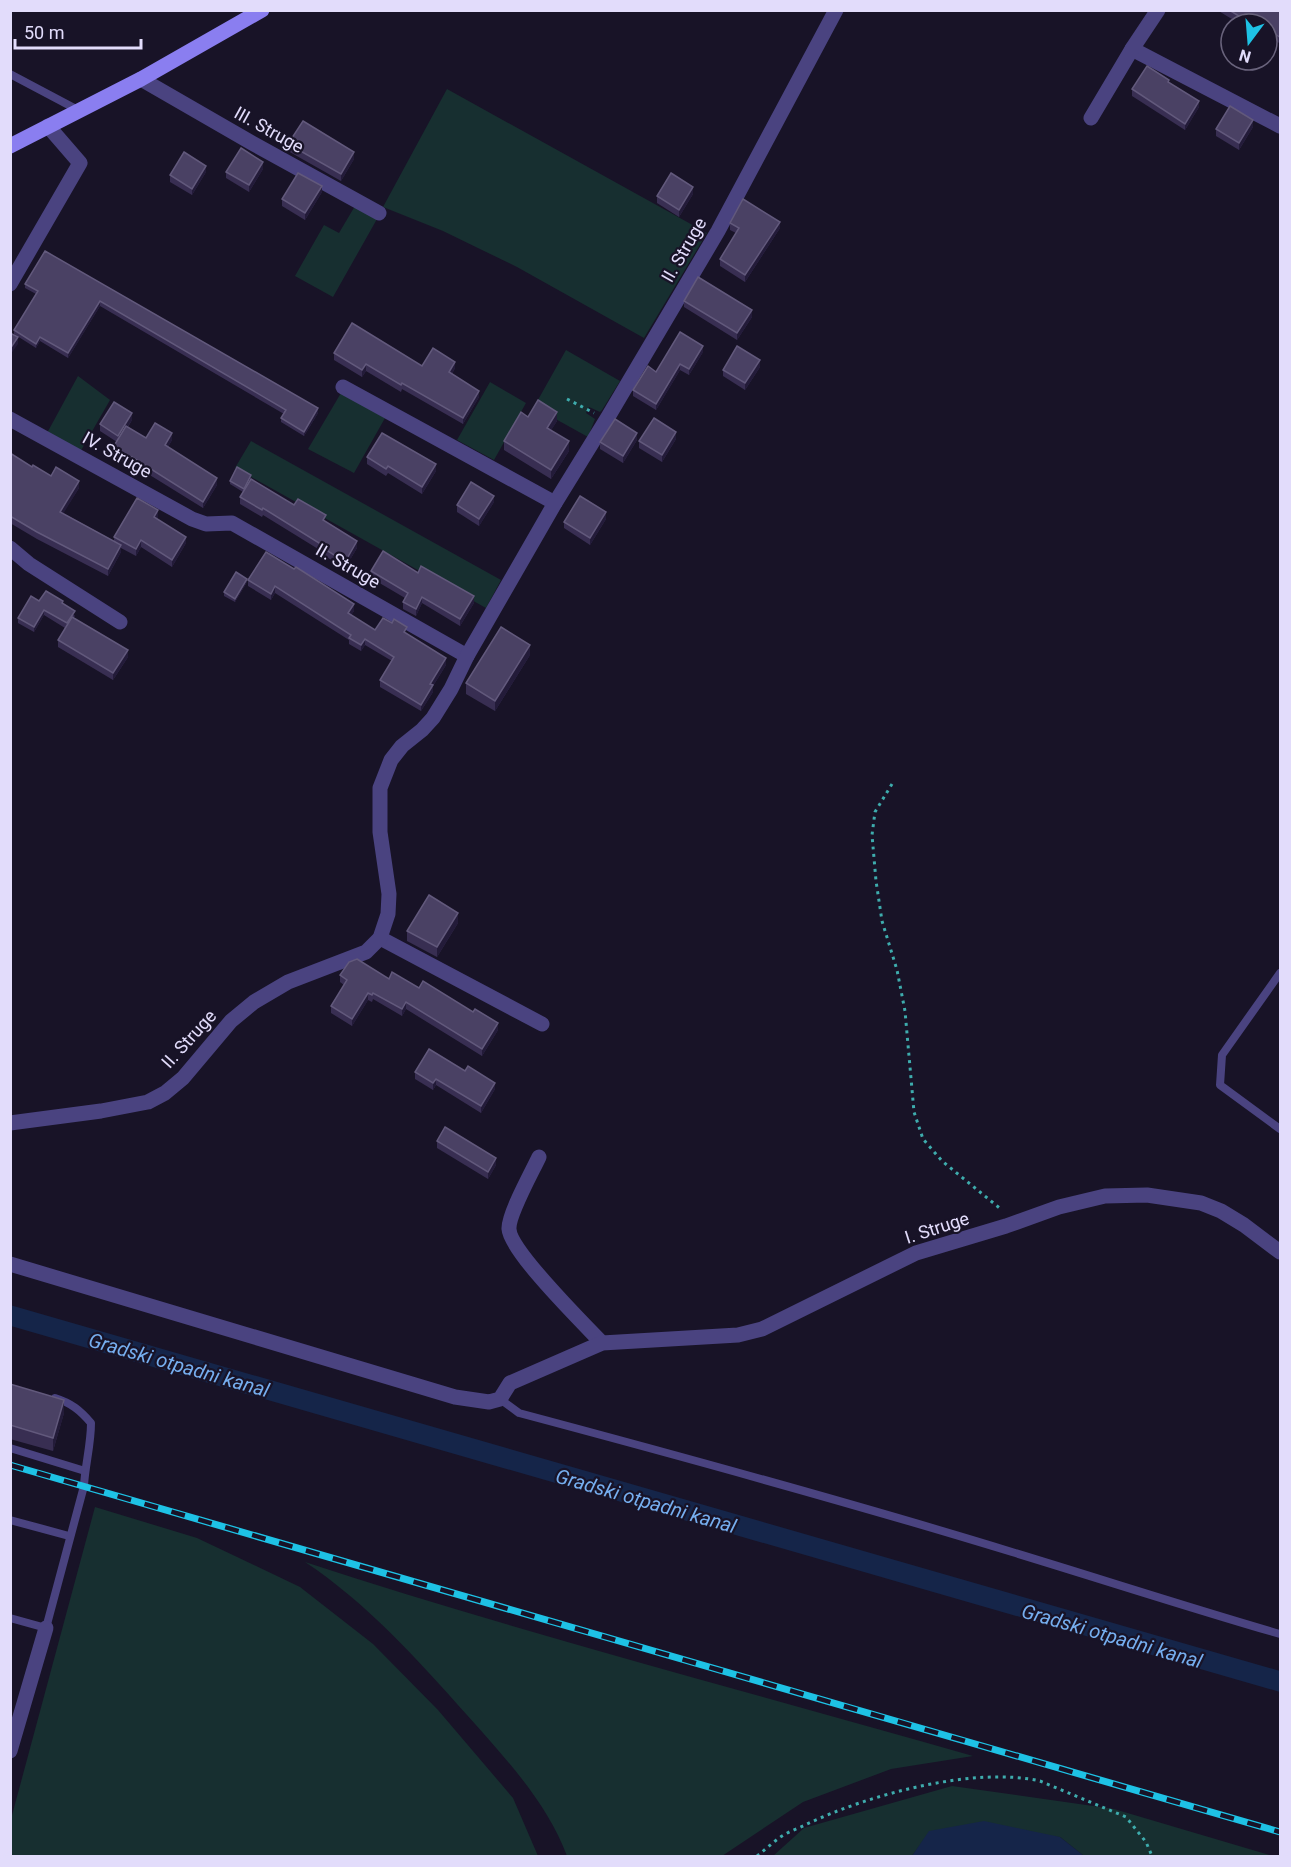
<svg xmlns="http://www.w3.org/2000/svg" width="1291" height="1867" viewBox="0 0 1291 1867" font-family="Roboto,sans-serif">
	<rect width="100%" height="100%" fill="#181327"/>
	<g fill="#172f30">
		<path d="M447,89L707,233L644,338L517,267L443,231L383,207Z"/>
		<path d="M355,206L377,219L333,297L295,276L324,225L339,233Z"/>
		<path d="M566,350L620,381L602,410L600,412L589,407L586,413L595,419L588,437L534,407Z"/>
		<path d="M78,376L110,400L79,454L46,435Z"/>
		<path d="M490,382L526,403L494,460L457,440Z"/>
		<path d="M341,393L385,418L354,473L308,449Z"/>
		<path d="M251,441L501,580L486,608L235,468Z"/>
		<path d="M95,1507L197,1538L300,1587L373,1644L438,1710L513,1798L538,1856H11V1819Z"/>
		<path d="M305,1562C525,1634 750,1692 973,1756L891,1769L803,1802L722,1856H567C547,1802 505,1758 467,1715C418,1660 367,1603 305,1562Z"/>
		<path d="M952,1786L1114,1809L1273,1856H1084L1060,1837L930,1831L912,1856H773L804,1828Z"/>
	</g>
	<g fill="#152549">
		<path d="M10,1305L1280,1671V1692L11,1326Z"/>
		<path d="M984,1821L1060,1837L1084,1856H912L929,1831Z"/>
	</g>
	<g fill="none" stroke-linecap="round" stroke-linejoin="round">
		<g stroke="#3eacad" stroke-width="3" stroke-dasharray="3 4.5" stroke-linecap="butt">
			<path d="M567,399L594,413"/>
			<path d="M892,784L875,812L872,835L876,881L882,921L897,970L905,1011L914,1112L923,1139L942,1161L1002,1210"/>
			<path d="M757,1856C765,1850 773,1842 782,1836C790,1831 799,1828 807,1824C868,1795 973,1766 1040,1781L1126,1817L1146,1842L1152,1856"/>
		</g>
		<g stroke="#4a4380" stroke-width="8">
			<path d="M10,74L78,110"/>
			<path d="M1280,973L1222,1055L1220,1085L1280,1129"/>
			<path d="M500,1399L519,1413C684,1457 849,1502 1012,1552C1101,1579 1190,1608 1280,1634"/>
			<path d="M10,1448L85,1471"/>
			<path d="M10,1520L69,1536"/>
			<path d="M10,1618L46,1628L84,1486C85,1465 91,1445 91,1423C80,1410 71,1403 55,1398"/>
		</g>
		<g stroke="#4a4380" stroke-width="15">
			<path d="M1132,49L1280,126"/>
			<path d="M141,79L252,143L379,213"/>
			<path d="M1091,118L1132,49L1158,10"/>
			<path d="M10,284L80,163L48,126"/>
			<path d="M343,387L555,503"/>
			<path d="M10,419L192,519L206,524L232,523L467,656"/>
			<path d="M10,548L29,564L120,622"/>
			<path d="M380,938L542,1024"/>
			<path d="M10,1123L101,1111L148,1102L165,1093L183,1078L231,1021L254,1002L288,982L366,952L380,938L388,914L389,894L380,832V788L391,760L402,746L422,730L433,718L451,689L467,656L555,503L608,417L718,231L836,10"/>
			<path d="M539,1157C532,1172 508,1215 509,1229C510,1251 584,1324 602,1343"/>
			<path d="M10,1264L455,1397L489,1402L500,1399L510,1383L602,1343L738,1335L762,1329L916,1253L1006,1226L1059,1207L1105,1196L1147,1195L1201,1203L1221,1211L1244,1225L1280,1252"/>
			<path d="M10,1751L46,1628"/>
		</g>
		<path stroke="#8a7ef0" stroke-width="15" d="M10,146L141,79L262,10"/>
		<defs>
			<path id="rail" d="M10,1465L1280,1832"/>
		</defs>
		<use href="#rail" stroke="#1ec2e5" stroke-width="7"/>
		<use href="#rail" stroke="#181327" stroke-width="4.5" stroke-dasharray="14" stroke-linecap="butt"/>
	</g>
	<g fill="#382e52">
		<path d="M1217,10H1281V44L1267,36V24H1240Z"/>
		<path d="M1169,83L1199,107L1185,130L1132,96V89Z"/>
		<path d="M1253,127L1239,150L1216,136V129Z"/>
		<path d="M288,144L354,159L341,181L288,151Z"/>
		<path d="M263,169L249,192L226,178V172Z"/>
		<path d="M206,172L192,195L170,182V175Z"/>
		<path d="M322,192L305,220L282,206V199Z"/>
		<path d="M693,194L679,217L657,203V196Z"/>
		<path d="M730,223L780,228L745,282L720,266V259L736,233L730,230Z"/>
		<path d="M45,251L318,413L304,436L281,422V418L284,414L100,306L68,358L40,341L36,348L14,334V330L36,294L25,288V284Z"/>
		<path d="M684,301L752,317L737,340L684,307Z"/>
		<path d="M703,352L689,375L680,370L656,410L633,396V390L656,372Z"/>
		<path d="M334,353L422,366L455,368L452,374L479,397L463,424L402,389L401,392L366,371L362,377L334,360Z"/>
		<path d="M760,367L745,390L723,376V370Z"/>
		<path d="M528,417L557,421L551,430L569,451L551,479L504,450V441Z"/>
		<path d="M132,420L128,427L146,438L172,440L168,447L217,485L203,508L132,464L130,467L112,456V449L117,442L100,431V424Z"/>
		<path d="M676,439L662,462L639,448V441Z"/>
		<path d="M637,440L623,463L600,449V442Z"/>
		<path d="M10,453L32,467L51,476L79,488L63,513L114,541V537L158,517L157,519L186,543L172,567L141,547L136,556L121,548V552L108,576L37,539L10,523Z"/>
		<path d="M367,457L436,471L422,494L388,473L386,476L367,464Z"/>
		<path d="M251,478L247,486L294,505L326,522L357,548L345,568L323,555V552L263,515L262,517L240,504V497L243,492L230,484V481Z"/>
		<path d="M494,502L479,526L457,512V505Z"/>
		<path d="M606,519L590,545L564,528V522Z"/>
		<path d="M266,552L354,611L351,615L375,630L407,633V634L446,665L433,686V692L421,711L380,687V680L392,661L365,645L361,651L349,644V640L275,593L271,600L248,586V580Z"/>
		<path d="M371,571L418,573L474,603L460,626L422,603L416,616L403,609V602L405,598L371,578Z"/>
		<path d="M247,582L235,602L224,596V592Z"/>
		<path d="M63,604L75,616L73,618L128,657L113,680L58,647V640L65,628L44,615L34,632L18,623V618Z"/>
		<path d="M530,655L495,711L466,694V683Z"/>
		<path d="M458,923L437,957L407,941V931Z"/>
		<path d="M340,975L389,979L419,988L498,1030L482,1056L406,1009L402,1016L373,999L372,1002L368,1000L352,1026L331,1013V1006L344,985L340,982Z"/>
		<path d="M415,1072L495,1089L481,1113L436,1085L433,1090L415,1079Z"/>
		<path d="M437,1141L496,1165L488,1179L437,1148Z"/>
		<path d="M10,1384L64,1413L53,1451L10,1439Z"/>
	</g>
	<g fill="#231b39">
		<path d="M1199,101V107L1185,130V124Z"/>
		<path d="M1253,120V127L1239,150V143Z"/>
		<path d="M354,152V159L341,181V174Z"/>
		<path d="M263,162V169L249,192V185Z"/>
		<path d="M206,166V172L192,195V189Z"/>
		<path d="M322,186V192L305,220V213Z"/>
		<path d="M693,187V194L679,217V210Z"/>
		<path d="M780,222V228L745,282V275Z"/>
		<path d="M100,301V306L68,358V353Z"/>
		<path d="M752,310V317L737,340V333Z"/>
		<path d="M18,337V344L10,355V349Z"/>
		<path d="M40,337V341L36,348V344Z"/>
		<path d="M703,346V352L689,375V369Z"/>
		<path d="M760,360V367L745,390V383Z"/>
		<path d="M455,362V368L449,379V372Z"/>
		<path d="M366,364V371L362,377V370Z"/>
		<path d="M680,364V370L656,410V404Z"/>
		<path d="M479,391V397L463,424V418Z"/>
		<path d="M318,408V413L304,436V432Z"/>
		<path d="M557,412V421L547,437V428Z"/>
		<path d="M132,413V420L118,442V436Z"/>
		<path d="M676,432V439L662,462V455Z"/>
		<path d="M172,433V440L165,452V445Z"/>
		<path d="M637,433V440L623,463V456Z"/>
		<path d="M569,441V451L551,479V470Z"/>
		<path d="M436,464V471L422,494V487Z"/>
		<path d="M251,475V478L244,492V489Z"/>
		<path d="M217,478V485L203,508V502Z"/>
		<path d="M79,481V488L60,519V512Z"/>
		<path d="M494,496V502L479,526V519Z"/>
		<path d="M158,510V517L154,524V517Z"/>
		<path d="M606,512V519L590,545V538Z"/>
		<path d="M186,537V543L172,567V560Z"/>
		<path d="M141,540V547L136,556V549Z"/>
		<path d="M357,541V548L345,568V562Z"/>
		<path d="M121,545V552L108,576V569Z"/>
		<path d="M247,579V582L235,602V599Z"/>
		<path d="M275,586V593L271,600V594Z"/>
		<path d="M474,596V603L460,626V619Z"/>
		<path d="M422,597V603L416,616V609Z"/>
		<path d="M354,604V611L348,620V613Z"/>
		<path d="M44,610V615L34,632V627Z"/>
		<path d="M365,639V645L361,651V645Z"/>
		<path d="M530,645V655L495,711V701Z"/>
		<path d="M128,650V657L113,680V673Z"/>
		<path d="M446,658V665L433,686V692L421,711V705L430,684Z"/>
		<path d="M458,913V923L437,957V947Z"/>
		<path d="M368,993V1000L352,1026V1019Z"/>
		<path d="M406,1002V1009L402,1016V1009Z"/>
		<path d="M498,1023V1030L482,1056V1049Z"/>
		<path d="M436,1079V1085L433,1090V1083Z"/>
		<path d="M495,1083V1089L481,1113V1106Z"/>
		<path d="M496,1158V1165L488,1179V1172Z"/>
		<path d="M64,1400V1413L53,1451V1438Z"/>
	</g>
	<g fill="#4a4164" stroke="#62597c" stroke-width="1.5">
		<path d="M1229,10H1281V38L1267,29V24H1258L1248,18L1247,21Z"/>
		<path d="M1147,66L1169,80L1168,82L1199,101L1185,124L1132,89Z"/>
		<path d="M1230,106L1253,120L1239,143L1216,129Z"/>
		<path d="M303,121L354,152L341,174L288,144Z"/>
		<path d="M241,148L263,162L249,185L226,172Z"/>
		<path d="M184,152L206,166L192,189L170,175Z"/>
		<path d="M298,173L322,186L305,213L282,199Z"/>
		<path d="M671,173L693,187L679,210L657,196Z"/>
		<path d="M743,199L780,222L745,275L720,259L739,228L730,223Z"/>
		<path d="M45,251L318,408L304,432L281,418L286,410L100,301L68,353L40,337L36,344L14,330L38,291L25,284Z"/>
		<path d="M698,277L752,310L737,333L684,301Z"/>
		<path d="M352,323L422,366L433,348L455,362L449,372L479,391L463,418L402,383L401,385L366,364L362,370L334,353Z"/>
		<path d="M680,332L703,346L689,369L680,364L656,404L633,390L648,366L656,372Z"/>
		<path d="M10,333L18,337L10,349Z"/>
		<path d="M737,346L760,360L745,383L723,370Z"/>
		<path d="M538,400L557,412L547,428L569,441L551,470L504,441L521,412L528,417Z"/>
		<path d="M114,402L132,413L118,436L100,424Z"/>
		<path d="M654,418L676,432L662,455L639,441Z"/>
		<path d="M615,419L637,433L623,456L600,442Z"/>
		<path d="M155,423L172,433L165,445L217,478L203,502L132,457L130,460L112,449L126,426L146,438Z"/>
		<path d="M382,433L436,464L422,487L388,466L386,469L367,457Z"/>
		<path d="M10,453L32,467L33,465L51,476L56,467L79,481L60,512L121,545L108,569L37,532L10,516Z"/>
		<path d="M237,467L251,475L244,489L230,481Z"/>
		<path d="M251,479L294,505L298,499L326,515L323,520L357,541L345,562L323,548L324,546L263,508L262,510L240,497Z"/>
		<path d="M471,482L494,496L479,519L457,505Z"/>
		<path d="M580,496L606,512L590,538L564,522Z"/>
		<path d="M137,498L158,510L154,517L186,537L172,560L141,540L136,549L114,537Z"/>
		<path d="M383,551L418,573L421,566L474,596L460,619L422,597L416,609L403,602L408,593L371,571Z"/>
		<path d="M266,552L294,569L296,567L354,604L348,613L375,630L383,618L392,623L394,619L407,627L404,632L446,658L430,684L433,685L421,705L380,680L394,657L365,639L361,645L349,638L351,635L275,586L271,594L248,580Z"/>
		<path d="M236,572L247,579L235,599L224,592Z"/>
		<path d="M46,591L63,601L62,603L75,611L67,623L44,610L34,627L18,618L31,596L39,601Z"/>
		<path d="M72,617L128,650L113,673L58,640Z"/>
		<path d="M501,627L530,645L495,701L466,683Z"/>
		<path d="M429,895L458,913L437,947L407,931Z"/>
		<path d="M357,959L389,979L392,972L419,988L423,981L473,1012L475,1009L498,1023L482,1049L406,1002L402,1009L373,993L372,995L368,993L352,1019L331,1006L347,980L340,975L349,962Z"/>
		<path d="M429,1049L465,1071L468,1066L495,1083L481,1106L436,1079L433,1083L415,1072Z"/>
		<path d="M445,1127L496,1158L488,1172L437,1141Z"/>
		<path d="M10,1384L64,1400L53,1438L10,1425Z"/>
	</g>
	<g text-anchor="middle" stroke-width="4.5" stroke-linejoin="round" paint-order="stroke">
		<g font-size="18" fill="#e2dcfb" stroke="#181327">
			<text transform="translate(269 130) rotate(29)" y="6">III. Struge</text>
			<text transform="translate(684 250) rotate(-60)" y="6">II. Struge</text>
			<text transform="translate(117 455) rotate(29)" y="6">IV. Struge</text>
			<text transform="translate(348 566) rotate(30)" y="6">II. Struge</text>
			<text transform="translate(189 1039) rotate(-48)" y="6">II. Struge</text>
			<text transform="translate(937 1228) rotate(-18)" y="6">I. Struge</text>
		</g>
		<g font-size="20" font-style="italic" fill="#76aeef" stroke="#181327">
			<text transform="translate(179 1365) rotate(16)" y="7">Gradski otpadni kanal</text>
			<text transform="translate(646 1501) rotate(16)" y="7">Gradski otpadni kanal</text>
			<text transform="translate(1112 1636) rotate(16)" y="7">Gradski otpadni kanal</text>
		</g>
	</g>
	<rect width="1291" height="1867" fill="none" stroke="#e2dcfb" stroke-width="24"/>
	<g transform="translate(1249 42) rotate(196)"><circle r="28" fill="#181327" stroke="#69637c" stroke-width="1.5"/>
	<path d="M0-4.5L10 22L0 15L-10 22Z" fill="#1ec2e5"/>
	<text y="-9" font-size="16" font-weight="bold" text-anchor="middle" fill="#e2dcfb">N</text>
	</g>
	<path d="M15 39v9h126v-9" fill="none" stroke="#e2dcfb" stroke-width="3"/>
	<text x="24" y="39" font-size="18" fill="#e2dcfb" stroke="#181327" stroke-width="4.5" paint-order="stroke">50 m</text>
</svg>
